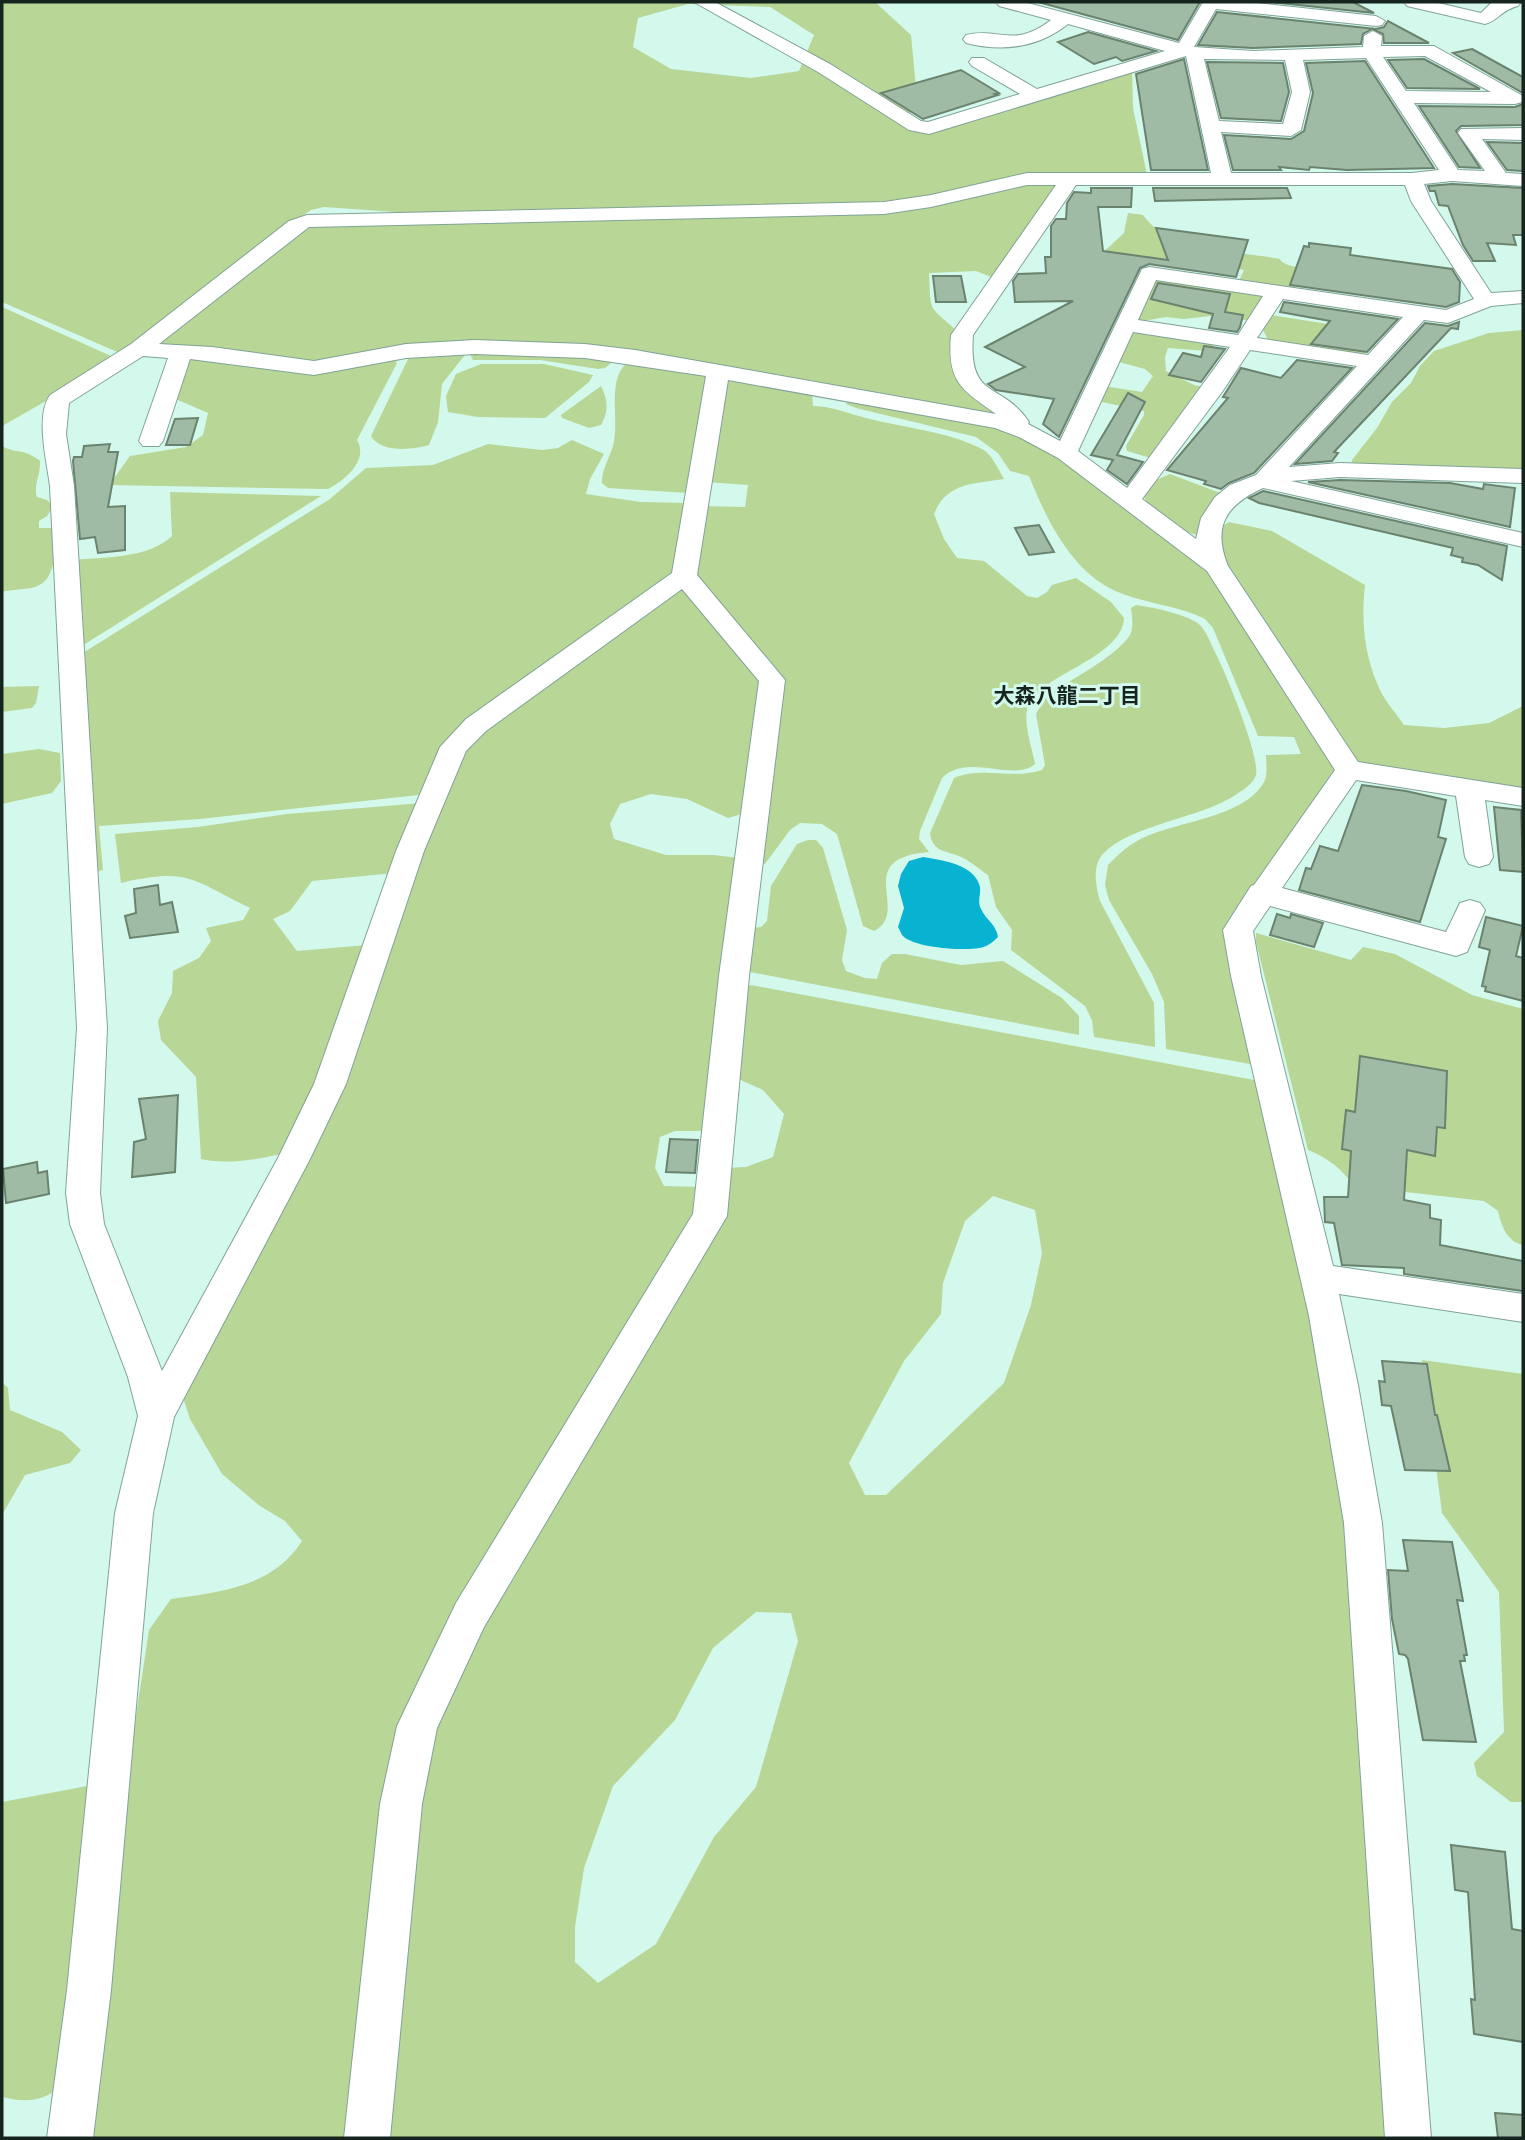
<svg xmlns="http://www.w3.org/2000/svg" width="1525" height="2140" viewBox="0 0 1525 2140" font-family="Figtree,'Noto Sans JP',sans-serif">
	<rect width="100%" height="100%" fill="#d3f9ec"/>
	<g fill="#b8d696" fill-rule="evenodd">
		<path d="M2,2H875L911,35L917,98L905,123L916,130L1132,69L1133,108L1147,175L1068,177L906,203L410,213L324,207L311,210L293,222L122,354L2,302ZM688,4L770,7L814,35L799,71L751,78L671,69L633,47L638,18Z"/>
		<path d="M1059,181L994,278L976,271L929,273C931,315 928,304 957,331L956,348L1010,420L534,345L328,364L150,344L299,227L838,212L1014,184Z"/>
		<path d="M1128,213L1143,215C1168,252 1234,251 1275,258C1285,260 1276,258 1284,263C1290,267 1299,267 1306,268L1298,276L1293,292L1237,285L1244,270L1172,259L1097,258L1124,233Z"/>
		<path d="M1154,277L1269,296L1254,322L1219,315L1184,319L1166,317L1132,323Z"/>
		<path d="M2,307L111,356L114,362L4,425L2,431Z"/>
		<path d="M1271,315L1328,324L1336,338L1377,345L1366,353H1344L1268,340L1263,330Z"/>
		<path d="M1133,329L1209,341L1219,352L1168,348L1165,357L1166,371L1194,385L1208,388L1154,459L1127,451L1126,446L1144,415V411L1097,401L1104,386L1142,392L1153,376L1145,369L1115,361Z"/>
		<path d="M1523,330V470L1428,471L1351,467L1352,460L1377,428L1392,402L1411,383L1420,366L1434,351L1489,333Z"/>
		<path d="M461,350L464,356L442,384L438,422L429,445C413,450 380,453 371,436L409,357Z"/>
		<path d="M469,352L616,359L605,368L598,369L540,360H473Z"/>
		<path d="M188,356L297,370L392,357L397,363L357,440C369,460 345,480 328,489L109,485L130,456L186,447L203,435L208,413L171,397Z"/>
		<path d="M630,361L705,374L710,377L688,493L608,488L602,483C601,469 612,455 614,441C619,417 606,375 630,361Z"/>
		<path d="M481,364H544L593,375L589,382L545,418L478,417L448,412L446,396L456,374Z"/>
		<path d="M734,378L812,393L813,406C835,407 846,413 866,418C904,428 947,431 982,449C992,454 998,469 1004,479C974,484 947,482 934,514L944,539L957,558L984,561L1027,596L1037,598L1047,592L1052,585L1076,578L1111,602L1124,618C1122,660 1034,675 1027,710C1024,726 1032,748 1035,764C1013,783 968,752 942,778L920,831L919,839L929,852C850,858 912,912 874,931L863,926L837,834L822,824L800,823L790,830L765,864L758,862L779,678L694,575L701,506L745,507L748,485L706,482L723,383Z"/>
		<path d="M601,386C608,401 609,410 601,425L589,428L562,418L561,415Z"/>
		<path d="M849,399L993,425L1047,449L1202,566L1226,592L1337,768L1229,922L1255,1061L1250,1064L1166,1049L1164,1002L1152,974L1109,900L1105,885L1108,865C1117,856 1126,847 1137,841C1172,821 1244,819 1264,782C1268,774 1266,764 1266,755L1301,754L1294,737L1258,736L1213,628L1205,619C1179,606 1150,604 1123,594C1074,577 1047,521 1029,476L1010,471L998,453L976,437L856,408L846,404Z"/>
		<path d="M572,440L604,454L590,479L586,494L641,502L688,503L679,569L472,722L428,794L200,819L99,826L103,870L89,873L78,656L330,499L366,468L433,465L488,444L542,450L558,448Z"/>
		<path d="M2,446C19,455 22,447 40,461C41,474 33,486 37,497L47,500L53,506L47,516L39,521V528H55C55,546 58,580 35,587C25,590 12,589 2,592Z"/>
		<path d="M1170,474L1223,494L1202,522L1197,535C1173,529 1153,517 1143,495L1154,481Z"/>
		<path d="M170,492L321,496L77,649L71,560C103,557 148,559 172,536Z"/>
		<path d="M1229,522L1272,531L1365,585C1361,618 1364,653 1377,683C1382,698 1395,712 1404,725L1444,728L1489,723L1523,706V790L1356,761L1220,561L1219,528Z"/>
		<path d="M678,589L689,591L761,685L745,813L728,818L687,799L651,794L620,804L610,824L614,839L666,855H713L740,858L704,1131H675L660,1137L655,1168L664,1186L701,1187L697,1213L387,1812L352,2138H77L112,1874L149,1630L171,1599C220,1592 273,1587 302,1541L285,1521L260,1506L222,1474L190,1419L180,1388L462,748Z"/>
		<path d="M1136,605C1151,607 1191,615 1201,626C1208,634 1211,645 1216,654C1226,674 1260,756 1256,775C1253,784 1244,789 1237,794C1201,819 1129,824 1102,855C1092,867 1096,887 1100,901L1154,1003L1155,1047L1094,1037L1092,1020L1085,1006L1011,950L1012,930L996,907L988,875C979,869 969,860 959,856C945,851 932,851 930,833L954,778C982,766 1013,780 1042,770L1045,765L1036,714L1046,696C1066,683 1118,655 1130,635C1134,627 1132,616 1131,608Z"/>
		<path d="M39,686L36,703L32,708L2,712V687Z"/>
		<path d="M39,749L60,753L61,781L52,793L2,804V754Z"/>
		<path d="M423,803L394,873L312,881L290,911L273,919L297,951L367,945L318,1083L286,1153C258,1159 231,1165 201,1159L196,1077L161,1040L158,1021L172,993L173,971L199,958L211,941L206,928L243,920L250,908C192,880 189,867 121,883L115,834L198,827L287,814Z"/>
		<path d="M808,840H816L823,848L847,930L842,960L846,971L865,978L877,979L882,963L892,954H905L961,965L1003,961L1062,998L1079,1016V1035L745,971L751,928L761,927L767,921L771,886L797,844Z"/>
		<path d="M1256,933L1351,960L1363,947L1395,954L1472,995L1523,1009V1245C1507,1242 1501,1225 1498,1211L1484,1201L1354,1186C1341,1168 1328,1158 1308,1150L1256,942Z"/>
		<path d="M751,985L1254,1080L1260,1085L1318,1348L1353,1582L1392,2138H380L412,1809L431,1726L724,1168L746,1167L773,1157L784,1114L763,1090L734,1077L743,989ZM993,1196L1035,1210L1042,1253L1031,1305L1004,1383L886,1495H865L849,1463L904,1361L941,1314L943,1283L965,1221ZM756,1612L791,1613L798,1641L756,1787L714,1837L656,1944L598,1983L575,1962V1927L584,1868L613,1786L675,1720L713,1648Z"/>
		<path d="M1422,1360L1523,1374V1802H1511L1477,1776L1474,1763L1504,1732L1499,1592L1442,1513Z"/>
		<path d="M2,1382L8,1388L10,1410L62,1432L81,1450L70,1463L25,1475L2,1515Z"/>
		<path d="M98,1784L65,2083C44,2102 28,2103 2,2097V1802Z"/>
	</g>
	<path fill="#08b2d1" d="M923,857C941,860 975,864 980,887C981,894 977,902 981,909C986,920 996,924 998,937C993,942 987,947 979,948C964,951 915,948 903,936C901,934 900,930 898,927L904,908L898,886L901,874L909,861Z"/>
	<g fill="#a0bba5" stroke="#6a836e" stroke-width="2">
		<path d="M1038,2H1200L1178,40Z"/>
		<path d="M1270,2H1353L1374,13Z"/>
		<path d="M1217,12L1376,29L1384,27L1388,21L1429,43H1384L1383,34L1372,29L1363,34L1361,44L1253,48L1198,45Z"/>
		<path d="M1088,32L1156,51L1122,61L1116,57L1094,64L1058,42Z"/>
		<path d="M1472,49L1523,77V93L1453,53Z"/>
		<path d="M1184,59L1208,170H1151L1136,74Z"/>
		<path d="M1424,59L1480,89L1407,88L1388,60Z"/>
		<path d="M1365,61L1434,168L1347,170L1310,167L1309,170L1279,167L1281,170H1233L1224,135L1291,139L1304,131L1313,93L1306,63Z"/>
		<path d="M1207,62L1283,63L1289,92L1281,121L1221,118Z"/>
		<path d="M961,70L999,93L995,94L998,95L923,119L881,93Z"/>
		<path d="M1523,104V125L1461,126L1456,131L1480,168L1459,167L1419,106L1515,107Z"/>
		<path d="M1487,142L1523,143V171L1507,170Z"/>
		<path d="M1452,184L1523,188V235H1513L1516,245L1487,243L1495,261H1473L1463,245L1448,206L1439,205L1435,191H1430L1428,186Z"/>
		<path d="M1091,188H1132L1131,207H1098L1103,251L1168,260L1156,228L1248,240L1236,277L1149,264L1140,268L1059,437L1043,424L1054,399L996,390L988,384L1025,367L985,347L1073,301L1015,302L1013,281L1018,274L1046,273L1045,257H1051V226L1056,219H1066L1067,203L1074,192L1091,193Z"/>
		<path d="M1153,188H1287L1291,198L1155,201Z"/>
		<path d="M1309,243L1351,248L1350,255L1452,269L1460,282L1459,302L1446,307L1290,285L1304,246L1309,247Z"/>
		<path d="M933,276H961L966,302H936Z"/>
		<path d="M1158,283L1230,294L1225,312L1243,315L1240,327L1237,332L1209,328L1213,314L1151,299Z"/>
		<path d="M1284,302L1398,319L1367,352L1311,344L1330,321L1280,312Z"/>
		<path d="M1459,322L1458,329L1451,328L1334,452L1338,453L1332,461L1295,464L1425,323L1448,326Z"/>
		<path d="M1204,346L1225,349L1201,382L1169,375L1183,353L1201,357Z"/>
		<path d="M1297,360L1352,368L1254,473L1229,483L1221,489L1204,484L1206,481L1167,470L1228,398L1223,397L1241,368L1281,378Z"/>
		<path d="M1128,393L1145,402L1117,455L1143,462L1127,484L1107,470L1113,460L1091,455Z"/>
		<path d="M198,418L190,445H166L175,419Z"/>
		<path d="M110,444L108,452H118L108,507L125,506V550L98,553L95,537L80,539L73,461L74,457H82L84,446Z"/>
		<path d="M1340,480L1450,483L1483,489L1484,484L1515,488L1510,527L1308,482Z"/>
		<path d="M1263,491L1507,546L1502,580L1478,565L1462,562L1463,558L1451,555L1453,548L1259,503L1249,498Z"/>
		<path d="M1039,525L1054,552L1029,555L1015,528Z"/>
		<path d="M1362,785L1406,791L1446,800L1438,837L1446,839L1420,922L1299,890L1306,868L1311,869L1320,846L1338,851Z"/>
		<path d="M1494,807L1521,810L1523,872L1500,870Z"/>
		<path d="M158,885L160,905L172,902L178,932L130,938L125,916L136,913L134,889Z"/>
		<path d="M1277,914L1290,918L1291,914L1323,923L1314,947L1270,935Z"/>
		<path d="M1486,917L1523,926L1516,956L1523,958V1001L1485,991L1486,987L1482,986L1490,950L1479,947Z"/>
		<path d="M1360,1056L1447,1071L1445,1128L1437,1127L1435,1156L1407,1150L1404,1200L1430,1205V1218L1441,1220L1440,1245L1523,1261V1291L1404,1274V1268L1342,1265L1334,1223L1325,1222L1324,1197H1348L1351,1151L1342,1149L1346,1110L1355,1112Z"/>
		<path d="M178,1095L175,1172L132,1177L134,1142L146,1139L139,1099Z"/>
		<path d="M670,1139L698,1140L695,1173L666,1172Z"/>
		<path d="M37,1162L38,1173L47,1171L49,1194L6,1203L3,1169Z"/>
		<path d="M1382,1361L1427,1364L1435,1415H1437L1450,1471L1405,1470L1391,1406L1382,1405L1379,1381L1385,1382Z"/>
		<path d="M1403,1540L1452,1542L1463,1601L1457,1600L1467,1655H1464L1465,1661H1460L1476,1742L1423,1740L1408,1659L1405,1655L1399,1654L1392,1619L1388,1570L1408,1571Z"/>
		<path d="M1451,1845L1505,1852L1512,1929L1523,1931V2042L1474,2034L1471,1999L1475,2000L1468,1892L1455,1890Z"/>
		<path d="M1495,2113L1523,2115V2138H1498Z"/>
	</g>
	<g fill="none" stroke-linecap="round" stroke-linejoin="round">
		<defs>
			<g id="minor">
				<path d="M694,2H715L830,64L921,121L928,122L1020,94L972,66L969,62L972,58H984L1037,89L1165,51L1068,24C1038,48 1002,52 966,43L963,39L966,35C1000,27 1013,49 1051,20L999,6L996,2H1024L1179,43L1203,2H1248L1376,16L1385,21L1382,25L1376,26L1216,9L1194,47L1253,51L1363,47L1364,36L1373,31L1382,36L1381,46H1434L1523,96L1522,102L1515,104L1414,103L1458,170L1485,171L1458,133L1461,129L1523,128V140L1482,139L1506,173L1523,174V186L1452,181L1424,184L1431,201L1491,293L1523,291V303L1491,306L1448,323L1424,320L1289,467L1340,463L1523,469V483L1340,477L1291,481L1523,533V547L1263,488C1226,505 1212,526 1228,566L1358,762L1523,788V806L1485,800L1493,857L1489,864L1479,867L1469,864L1465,857L1456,796L1356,780L1282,888L1446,932L1460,903L1470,900L1480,903L1485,910L1467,952L1456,956L1270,906L1253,931L1261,976L1333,1266L1523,1294V1322L1339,1294L1358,1385L1382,1523L1431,2138H1385L1344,1523L1309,1316L1231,976L1223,930L1251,886L1254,885L1335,770L1207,571L1058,458L1019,437L995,428L728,380L697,575L785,680L749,976L727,1216L484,1627L437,1728L422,1804L390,2138H344L380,1804L397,1726L456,1603L693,1214L719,976L759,681L682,589L486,731L466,751L424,851L346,1084L310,1159L174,1417L153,1513L111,1990L93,2138H47L67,1990L115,1513L138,1416L128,1377L70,1224L66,1193L77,1028L50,486C47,462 35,416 50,395L131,344L289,221L307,215L884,202L931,195L1027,173H1211L1186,56L929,134L909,130L818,72ZM1425,56L1491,92L1406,91L1383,57ZM1366,58L1439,170L1412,173H1231L1221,132L1291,136L1301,130L1310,92L1303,60ZM1204,59L1285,60L1292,92L1283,124L1219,121ZM1027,185H1056L951,335C947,382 961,389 996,414L635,350L585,344L475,340L406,344L314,361L212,347L159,344L309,227L884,214L931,207ZM1076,185H1405L1411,201L1474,299L1446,310L1149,267L1142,269L1060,441L1028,424L1029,422C1001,380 968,402 973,335ZM1156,280L1263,296L1238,335L1138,320ZM1283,299L1403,317L1368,355L1257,338ZM1133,332L1230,347L1127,488L1078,451ZM1250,350L1357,366L1256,475L1230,485L1215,497L1201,518L1196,539L1142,499L1222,392ZM475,354L585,358L706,376L672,573L466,719L440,747L396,851L314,1084L278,1158L162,1371L104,1224L100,1193L107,1028L74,486L66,434L69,403L143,356L168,358L139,441L143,446H159L163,441L190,359L314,375L406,358Z"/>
				<path d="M1404,2H1434L1481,13L1492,2H1521L1518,6C1501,10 1498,21 1485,24L1407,6Z"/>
			</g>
		</defs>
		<use href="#minor" stroke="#80a397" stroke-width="2"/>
		<use href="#minor" fill="#fff" fill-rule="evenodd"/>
	</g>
	<g text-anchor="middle" stroke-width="6" stroke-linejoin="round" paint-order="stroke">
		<g font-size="21" font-weight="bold" fill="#16241f" stroke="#d3f9ec">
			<text x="1067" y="703">大森八龍二丁目</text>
		</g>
	</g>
	<rect width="1525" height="2140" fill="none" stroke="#16241f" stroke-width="7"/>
</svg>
